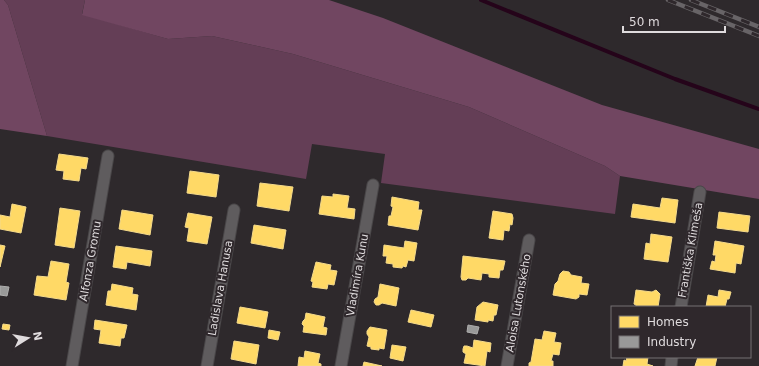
<svg xmlns="http://www.w3.org/2000/svg" width="759" height="366" viewBox="0 0 759 366" font-family="'DejaVu Sans',sans-serif">
	<rect width="100%" height="100%" fill="#2e292c"/>
	<path fill="#643e56" d="M4,0H85L82,14L168,39L212,36L293,54L469,107L605,166L620,176L615,214L381,183L385,154L312,144L306,179L47,136L8,5Z"/>
	<g fill="#714661">
		<path d="M0,0H4L8,5L47,136L0,129Z"/>
		<path d="M85,0H329L383,18L602,105L759,149V199L620,176L605,166L469,107L293,54L212,36L168,39L82,15Z"/>
	</g>
	<g fill="#ffd966" stroke="#f5da8a">
		<path d="M59,154L88,158L86,169L81,168L79,181L63,179L64,171L56,170Z"/>
		<path d="M190,171L219,175L216,197L187,193Z"/>
		<path d="M260,183L293,187L289,211L257,206Z"/>
		<path d="M333,194L349,196L347,208L355,209L354,219L319,214L322,196L333,197Z"/>
		<path d="M392,197L419,202L418,210H422L418,230L388,225L389,216H391L393,207L391,206Z"/>
		<path d="M662,198L678,200L675,223L631,217L633,204L660,208Z"/>
		<path d="M12,204L26,207L21,233L0,229V215L10,217Z"/>
		<path d="M60,208L80,211L74,248L55,245Z"/>
		<path d="M122,210L153,215L150,235L119,229Z"/>
		<path d="M493,211L512,214L513,218L512,225L510,224L509,231L504,230L503,240L489,238Z"/>
		<path d="M719,212L750,216L748,232L717,228Z"/>
		<path d="M188,213L212,217L207,244L187,241L189,228L185,227Z"/>
		<path d="M254,225L286,230L283,249L251,243Z"/>
		<path d="M651,234L672,237L668,262L644,259L646,243L650,244Z"/>
		<path d="M405,241L417,243L414,261L408,260L406,267L403,266L402,268L393,267V264L386,263L387,256H383L384,245L404,248Z"/>
		<path d="M715,241L744,246L741,264L736,263L735,273L710,269L712,261L715,262L716,255H713Z"/>
		<path d="M0,245L5,246L0,267Z"/>
		<path d="M116,246L152,251L150,266L127,262L126,269L113,267Z"/>
		<path d="M463,256L505,261L503,270H500L499,278L489,277V274L482,273L481,280L468,278L466,280H462L461,277Z"/>
		<path d="M51,261L69,264L66,282L69,283L66,300L34,295L37,276L48,277Z"/>
		<path d="M316,262L331,265L330,270L337,271L334,285L328,284L327,289L312,287L313,282L311,281Z"/>
		<path d="M563,271L569,272L571,275L582,277L581,283L589,284L587,295L579,294V297L576,299L553,295L555,284L558,281L560,274Z"/>
		<path d="M112,284L133,288L132,294L138,295L136,310L106,305L108,291H111Z"/>
		<path d="M380,284L399,288L396,306L382,303L379,305H376L374,302L375,299L378,297Z"/>
		<path d="M636,290L652,292L656,290L660,294L658,307H636V305L634,304Z"/>
		<path d="M719,290L731,292L729,299H727L725,307H706L708,295L718,297Z"/>
		<path d="M483,302L498,305L496,315H494L493,321L488,320V322L475,320L477,307Z"/>
		<path d="M240,307L268,312L265,328L237,323Z"/>
		<path d="M411,310L434,315L431,327L408,322Z"/>
		<path d="M306,313L325,317L323,327L327,328L326,335L303,332L304,326L302,324L303,321L305,319Z"/>
		<path d="M95,320L127,325L124,338H121L120,346L99,343L101,330L94,329Z"/>
		<path d="M3,324L10,325L9,330L2,329Z"/>
		<path d="M370,327L387,330L384,349L379,348V350L371,349V347L367,346L369,337L367,334V331Z"/>
		<path d="M269,330L280,332L278,340L268,338Z"/>
		<path d="M544,331L556,333L554,342L561,343L559,355L553,354L551,361H553V366H529V363L531,362L535,339L542,340Z"/>
		<path d="M474,340L491,343L490,352L487,351L485,366L464,363L466,354L463,352V349L464,346H467L473,348Z"/>
		<path d="M234,341L259,345L256,364L231,359Z"/>
		<path d="M392,345L406,347L403,361L390,358Z"/>
		<path d="M305,351L320,354L318,363L321,364V366H298L299,357L304,358Z"/>
		<path d="M627,357H648L647,364L653,366H623L624,360L626,361Z"/>
		<path d="M698,357H717L715,366H695Z"/>
		<path d="M364,362L382,366H363Z"/>
	</g>
	<g fill="#999" stroke="#aeadad">
		<path d="M0,286L9,287L7,296L0,295Z"/>
		<path d="M468,325L479,327L477,334L467,332Z"/>
	</g>
	<g fill="none" stroke-linecap="round" stroke-linejoin="round">
		<path stroke="#25041a" stroke-width="4" d="M481,0L675,79L759,109"/>
		<defs>
			<g id="street">
				<path d="M681,307L700,192"/>
				<path d="M72,366L108,156"/>
				<path d="M207,366L234,210"/>
				<path d="M341,366L373,185"/>
				<path d="M507,366L529,240"/>
				<path d="M671,366L672,357"/>
			</g>
		</defs>
		<use href="#street" stroke="#4a4749" stroke-width="13"/>
		<use href="#street" stroke="#5f5c5e" stroke-width="11"/>
		<defs>
			<g id="rail">
				<path d="M668,0L759,36"/>
				<path d="M691,0L759,27"/>
			</g>
		</defs>
		<use href="#rail" stroke="#686467" stroke-width="4.5"/>
		<use href="#rail" stroke="#2f282c" stroke-width="3" stroke-dasharray="9" stroke-linecap="butt"/>
	</g>
	<g text-anchor="middle" stroke-width="4" stroke-linejoin="round" paint-order="stroke">
		<g font-size="11" fill="#dfdbdd" stroke="#2f282c">
			<text transform="translate(690 250) rotate(-80)" y="4">Františka Klimeša</text>
			<text transform="translate(90 261) rotate(-80)" y="4">Alfonza Gromu</text>
			<text transform="translate(357 275) rotate(-80)" y="4">Vladimíra Kunu</text>
			<text transform="translate(220 288) rotate(-80)" y="4">Ladislava Hanusa</text>
			<text transform="translate(518 303) rotate(-80)" y="4">Aloisa Lutonského</text>
		</g>
	</g>
	<rect x="611" y="306" width="140" height="52" fill="#2f282c" stroke="#757073"/>
	<rect x="619" y="316" width="20" height="12" fill="#ffd966" stroke="#757073"/>
	<text x="647" y="326" font-size="12" fill="#dfdbdd">Homes</text>
	<rect x="619" y="336" width="20" height="12" fill="#999999" stroke="#757073"/>
	<text x="647" y="346" font-size="12" fill="#dfdbdd">Industry</text>
	<g transform="translate(28 338) rotate(79)" stroke="#2f282c" stroke-width="3" paint-order="stroke">
	<path d="M0-3L7 15L0 10L-7 15Z" fill="#dfdbdd"/>
	<text y="-6" font-size="11" font-weight="bold" text-anchor="middle" fill="#dfdbdd">N</text>
	</g>
	<path d="M623 26v6h102v-6" fill="none" stroke="#dfdbdd" stroke-width="2"/>
	<text x="629" y="26" font-size="12" fill="#dfdbdd" stroke="#2f282c" stroke-width="3" paint-order="stroke">50 m</text>
</svg>
